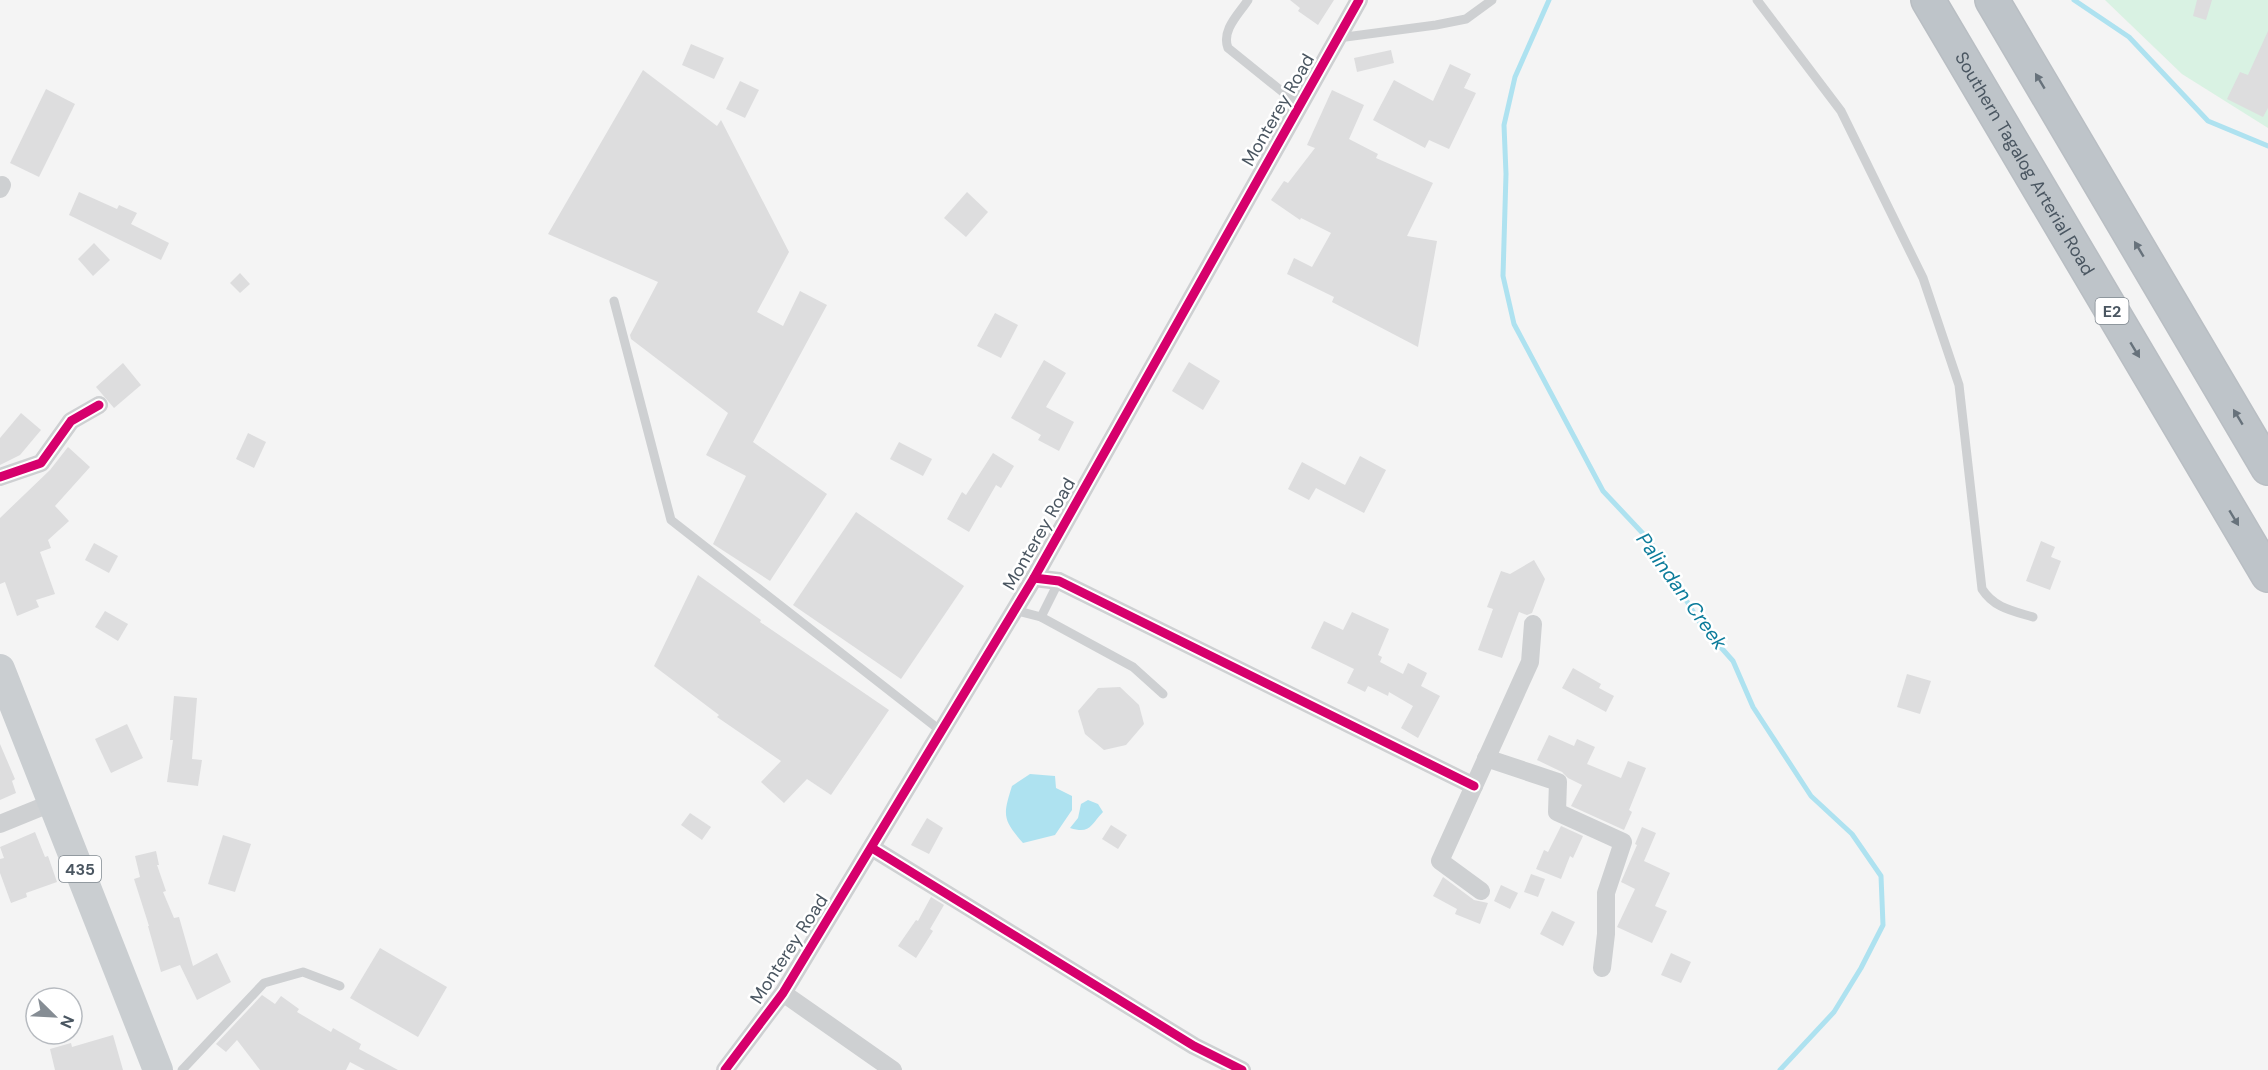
<svg xmlns="http://www.w3.org/2000/svg" width="2268" height="1070" viewBox="0 0 2268 1070" font-family="'DM Sans',sans-serif">
	<rect width="100%" height="100%" fill="#f4f4f4"/>
	<path fill="#d9f2e3" d="M2105,0H2268V128L2182,74Z"/>
	<g fill="#aee2f0">
		<path d="M1030,774L1055,776L1056,788L1072,796V810L1055,835L1023,843C1002,819 1003,815 1012,786Z"/>
		<path d="M1088,800L1098,804L1103,812C1090,826 1090,834 1070,828L1078,818L1081,804Z"/>
	</g>
	<g fill="none" stroke-linecap="round" stroke-linejoin="round">
		<g stroke="#aee2f0" stroke-width="5">
			<path d="M1549,0L1515,77L1504,125L1506,174L1503,276L1514,324L1603,491L1650,541L1702,626L1733,661L1753,707L1811,796L1852,834L1881,876L1883,925L1861,968L1834,1012L1780,1070"/>
			<path d="M2074,0L2129,37L2208,121L2268,146"/>
		</g>
	</g>
	<g fill="#ddddde">
		<path d="M1290,0H1334L1318,25L1298,11L1300,8Z"/>
		<path d="M2197,0H2212L2206,20L2193,16Z"/>
		<path d="M2268,31V108L2263,117L2227,99L2240,72L2248,75Z"/>
		<path d="M691,44L724,58L714,79L682,65Z"/>
		<path d="M1391,50L1394,63L1357,72L1354,58Z"/>
		<path d="M1450,64L1471,74L1464,88L1476,93L1449,149L1429,140L1425,148L1373,120L1394,80L1433,101Z"/>
		<path d="M643,70L717,126L721,120L789,252L757,312L783,326L800,291L827,305L753,442L827,494L770,581L713,544L746,476L706,455L728,413L631,339L630,335L658,282L548,234Z"/>
		<path d="M740,81L759,90L745,118L726,109Z"/>
		<path d="M46,89L75,104L39,177L10,163Z"/>
		<path d="M1332,90L1364,105L1349,139L1378,154L1376,158L1433,183L1407,236L1437,241L1418,347L1332,302L1334,297L1287,274L1294,258L1312,267L1331,233L1301,218L1300,220L1271,200L1284,181L1288,183L1315,148L1307,145Z"/>
		<path d="M79,192L117,209L119,205L137,213L131,224L169,243L161,260L69,215Z"/>
		<path d="M967,192L988,212L966,237L944,218Z"/>
		<path d="M94,243L110,260L93,276L78,259Z"/>
		<path d="M240,273L250,284L240,293L230,283Z"/>
		<path d="M995,313L1018,325L1001,358L977,346Z"/>
		<path d="M1044,360L1066,373L1046,407L1074,422L1059,451L1038,440L1041,435L1011,418Z"/>
		<path d="M1189,362L1220,381L1203,410L1172,391Z"/>
		<path d="M123,363L141,385L114,408L96,387Z"/>
		<path d="M21,413L41,430L20,455L0,465V438Z"/>
		<path d="M248,433L266,442L254,468L236,459Z"/>
		<path d="M899,442L932,459L923,476L890,459Z"/>
		<path d="M68,447L90,467L55,506L69,521L48,540L51,548L40,552L55,594L36,600L39,607L17,616L5,582L0,584V518L50,470Z"/>
		<path d="M993,453L1014,466L1001,488L996,485L969,532L947,519L962,492L966,495Z"/>
		<path d="M1360,456L1386,470L1364,513L1316,488L1309,500L1288,489L1302,462L1345,485Z"/>
		<path d="M856,512L964,586L901,679L793,605Z"/>
		<path d="M2041,541L2055,547L2051,557L2061,561L2050,590L2026,581Z"/>
		<path d="M94,543L118,556L109,573L85,560Z"/>
		<path d="M1534,560L1545,579L1532,613L1527,615L1519,612L1502,658L1478,650L1493,609L1487,607L1501,571L1510,574Z"/>
		<path d="M698,575L761,620L760,622L889,710L831,795L807,779L784,803L761,782L781,761L717,717L719,715L654,666Z"/>
		<path d="M105,611L128,624L118,641L95,627Z"/>
		<path d="M1352,612L1389,629L1378,655L1382,657L1380,662L1403,674L1408,663L1427,673L1421,686L1440,696L1418,738L1401,728L1413,706L1389,692L1388,696L1368,686L1365,692L1347,683L1354,669L1311,648L1324,621L1343,630Z"/>
		<path d="M1573,668L1601,684L1599,688L1614,696L1606,712L1562,688Z"/>
		<path d="M1907,674L1931,681L1920,714L1897,707Z"/>
		<path d="M1120,687L1139,705L1144,724L1126,745L1104,750L1085,734L1078,711L1098,688Z"/>
		<path d="M174,696L197,698L192,759L202,760L198,786L167,782L173,740H170Z"/>
		<path d="M127,724L143,758L111,773L95,739Z"/>
		<path d="M1549,735L1574,746L1577,739L1595,747L1587,764L1621,778L1628,761L1646,768L1629,810L1632,812L1624,830L1571,806L1582,785L1568,778L1562,772L1537,760Z"/>
		<path d="M0,744L15,779L12,781L16,793L0,800Z"/>
		<path d="M690,813L711,827L702,840L681,825Z"/>
		<path d="M927,818L943,828L929,854L911,845Z"/>
		<path d="M1111,825L1127,835L1118,849L1102,839Z"/>
		<path d="M1561,826L1583,836L1573,858L1570,856L1561,879L1536,869L1544,850L1548,852Z"/>
		<path d="M1642,827L1656,833L1644,861L1670,873L1655,906L1667,911L1652,943L1617,927L1635,889L1621,882L1637,845L1635,844Z"/>
		<path d="M35,832L45,857L48,856L57,882L26,893L27,897L11,903L0,873V859L4,858L0,847Z"/>
		<path d="M223,835L251,844L235,892L208,884Z"/>
		<path d="M156,851L159,865H157L166,891L163,892L174,918L179,917L193,966L217,953L231,982L197,1000L180,965L161,972L148,926H149L134,879L140,877L135,856Z"/>
		<path d="M1531,874L1545,879L1538,897L1524,892Z"/>
		<path d="M1443,877L1474,900L1488,903L1480,924L1455,914L1457,909L1433,896Z"/>
		<path d="M1501,885L1518,893L1510,909L1494,901Z"/>
		<path d="M931,897L944,905L930,929L933,931L916,958L898,946L916,920L918,921Z"/>
		<path d="M1552,911L1575,922L1563,946L1540,934Z"/>
		<path d="M380,948L447,987L418,1037L350,998Z"/>
		<path d="M1671,953L1691,962L1681,983L1661,975Z"/>
		<path d="M262,995L275,1004L281,996L299,1009L297,1012L331,1032L333,1028L361,1044L359,1049L398,1070H365L350,1062L346,1070H260L237,1040L226,1052L216,1044Z"/>
		<path d="M113,1035L123,1070H55L50,1049L71,1043L72,1047Z"/>
	</g>
	<g fill="none" stroke-linecap="round" stroke-linejoin="round">
		<defs>
			<g id="motorway">
				<path id="s1" d="M1928,0L2268,575"/>
				<path d="M1992,0L2268,468"/>
			</g>
		</defs>
		<use href="#motorway" stroke="#b9bec3" stroke-width="36"/>
		<g stroke="#ced0d2" stroke-width="9">
			<path d="M1248,0C1239,14 1221,30 1228,48L1300,106"/>
			<path d="M1757,0L1841,111L1923,278L1959,385L1982,589C1994,608 2013,611 2033,617"/>
			<path d="M1338,38L1436,25L1466,19L1492,0"/>
			<path d="M614,301L671,520L941,731"/>
			<path d="M1014,610L1041,617L1133,667L1163,694"/>
			<path d="M1041,617L1059,581"/>
			<path d="M182,1070L264,983L303,972L340,986"/>
		</g>
		<g stroke="#ced0d2" stroke-width="18">
			<path d="M0,189L2,185"/>
			<path d="M0,477L41,463L71,421L99,405"/>
			<path d="M1034,578L1059,581L1474,786"/>
			<path d="M1486,758L1558,782L1557,812L1623,842L1606,893V934L1602,968"/>
			<path d="M0,824L54,802"/>
			<path d="M872,848L1194,1046L1242,1070"/>
			<path d="M1481,891L1440,861L1530,662L1533,624"/>
			<path d="M783,993L893,1070"/>
			<path d="M725,1070L783,993L1034,578L1359,0"/>
		</g>
		<path stroke="#caced1" stroke-width="30" d="M0,669L158,1070"/>
		<use href="#motorway" stroke="#bec4c9" stroke-width="33"/>
		<defs>
			<g id="cycleway">
				<path d="M0,477L41,463L71,421L99,405"/>
				<path d="M1034,578L1059,581L1474,786"/>
				<path d="M872,848L1194,1046L1242,1070"/>
				<path d="M725,1070L783,993L1034,578L1359,0"/>
			</g>
		</defs>
		<use href="#cycleway" stroke="#fff" stroke-width="13"/>
		<use href="#cycleway" stroke="#d6006c" stroke-width="9"/>
	</g>
	<defs><path id="oneway-solid" d="M-6-.8H1V-3.2L6.5 0L1 3.2V.8H-6Z" transform="scale(1.5)"/></defs>
	<g fill="#67727b">
		<use href="#oneway-solid" transform="translate(2040 81) rotate(-121)"/>
		<use href="#oneway-solid" transform="translate(2139 249) rotate(-121)"/>
		<use href="#oneway-solid" transform="translate(2135 350) rotate(59)"/>
		<use href="#oneway-solid" transform="translate(2238 417) rotate(-121)"/>
		<use href="#oneway-solid" transform="translate(2234 518) rotate(59)"/>
	</g>
	<g text-anchor="middle" stroke-width="5" stroke-linejoin="round" paint-order="stroke">
		<g fill="#fff" stroke="#808990" stroke-width="1.5">
			<rect x="2095.5" y="298" width="33" height="26" rx="4.5"/>
			<rect x="59" y="856" width="42" height="26" rx="4.5"/>
		</g>
		<g font-size="16" font-weight="bold" fill="#4a5661">
			<text x="2112" y="317">E2</text>
			<text x="80" y="875">435</text>
		</g>
		<g font-size="18" fill="#4a5661" stroke="#fff">
			<text transform="translate(1278 110) rotate(-60)" y="6">Monterey Road</text>
			<text dy="6" stroke="none"><textPath href="#s1" startOffset="190">Southern Tagalog Arterial Road</textPath></text>
			<text transform="translate(1039 534) rotate(-60)" y="6">Monterey Road</text>
			<text transform="translate(789 949) rotate(-57)" y="6">Monterey Road</text>
		</g>
		<g font-size="20" font-style="italic" fill="#0c7c9b" stroke="#fff">
			<text transform="translate(1682 591) rotate(54)" y="7">Palindan Creek</text>
		</g>
	</g>
	<g transform="translate(54 1016) rotate(114)"><circle r="28" fill="#ffffff" stroke="#b7bbc0" stroke-width="1.5"/>
	<path d="M0-4.5L10 22L0 15L-10 22Z" fill="#868d94"/>
	<text y="-9" font-size="16" font-weight="bold" text-anchor="middle" fill="#4a5661">N</text>
	</g>
</svg>
